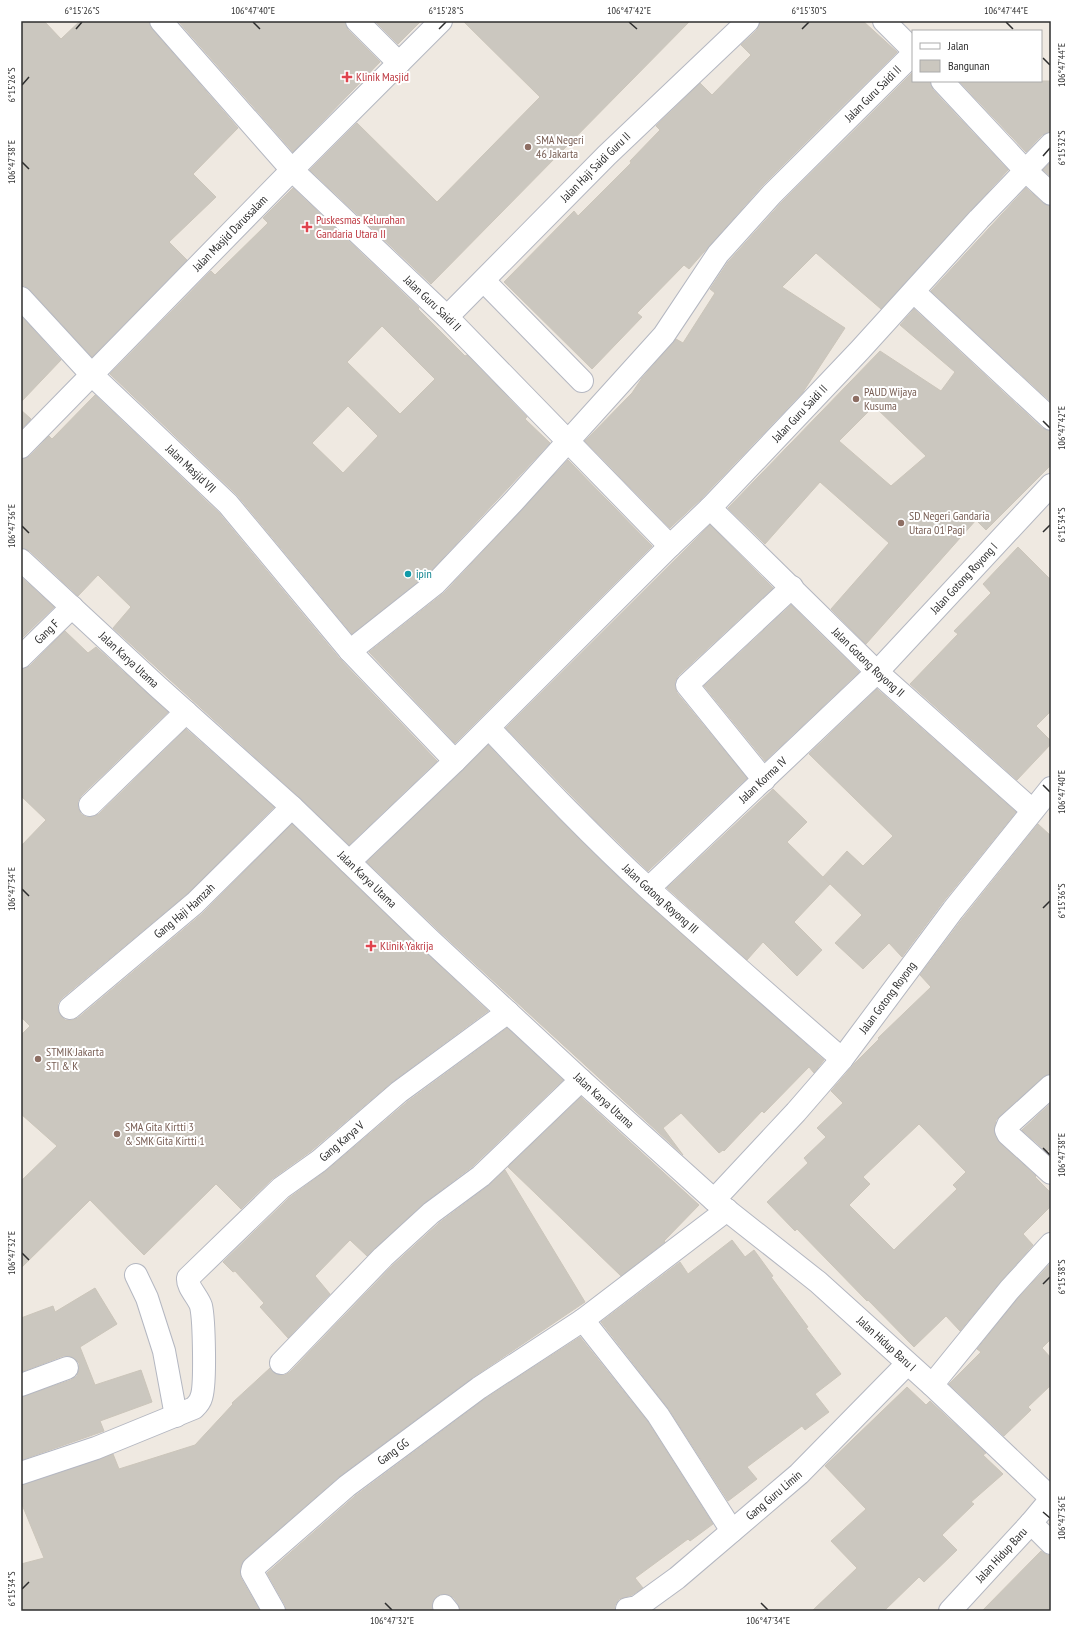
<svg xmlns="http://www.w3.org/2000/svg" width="1072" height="1632" viewBox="0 0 1072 1632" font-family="'PT Sans Narrow',sans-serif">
	<rect width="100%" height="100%" fill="#efe9e1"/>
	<g fill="#cbc7bf" stroke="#cbc5ba" fill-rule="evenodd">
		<path d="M21,21H44L61,39L80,21H149L152,29L238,128L193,174L216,197L169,242L187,260L92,357L30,290L25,286H21Z"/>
		<path d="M178,21H345L348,30L380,62L293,152Z"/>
		<path d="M375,21H421L398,44Z"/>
		<path d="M463,21H690L431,284L310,170L357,123L437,202L540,97Z"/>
		<path d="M760,21H863L897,52L763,185L689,269L684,265L637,313L642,317L592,369L504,282L574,211L578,216L631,163L630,161L660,130L656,126L700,83L712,95L751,55L741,45L757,30Z"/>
		<path d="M913,72V81H930L933,90L1008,170L881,309L816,253L782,287L845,328L803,392L701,499L670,528L585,441L632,393L642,378L676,339L683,343L715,293L710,289L728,262L781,203Z"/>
		<path d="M959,81H1051V132L1042,135L1026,152Z"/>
		<path d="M1051,162V177L1043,170Z"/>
		<path d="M293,188L419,308L418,309L465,356L467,355L527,417L525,419L550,443L428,574L352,634L237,495L110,374L211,271L215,275L268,223L263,218ZM382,326L435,379L400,414L347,362ZM348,406L378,436L343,473L312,443Z"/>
		<path d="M1026,188L1043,203L1051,206V402L931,291Z"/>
		<path d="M914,309L1042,428L1051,431V465L986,530L976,520L866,644L831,609L889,543L820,482L765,544L728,508L880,351L941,391L955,372L900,325ZM874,406L926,456L891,486L839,441Z"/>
		<path d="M21,316L61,360L21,402Z"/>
		<path d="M95,395L219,513L340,659L437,761L349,845L300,798L113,628L131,607L98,575L78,596L30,551L21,548V459L30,456L49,436L52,439Z"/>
		<path d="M21,410L31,419L21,429Z"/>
		<path d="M568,460L652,546L455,743L369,652L445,592Z"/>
		<path d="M710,525L773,588L678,676L675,681V687L677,693L747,778L648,871L596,821L506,728Z"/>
		<path d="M1018,547L1051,580V711L1036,726L1051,741V744L1017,780L910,684L958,634L954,631L991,593L983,584Z"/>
		<path d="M21,577L54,607L21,639Z"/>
		<path d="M791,605L859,672L765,761L704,686Z"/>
		<path d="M65,631L88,653L96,647L168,712L81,796L78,801V808L81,814L86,817H93L99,814L186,729L274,807L187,894L62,998L58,1003V1010L61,1016L65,1020H72L78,1018L203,913L292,824L422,949L488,1011L392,1082L311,1151L272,1179L241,1209L216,1184L144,1255L90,1200L21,1268V1181L57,1146L21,1114V1035L30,1026L21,1017V846L46,820L21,796V669L30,666Z"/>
		<path d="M877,689L1016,812L943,902L902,957L889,943L863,969L835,943L862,915L823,877L847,851L863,866L893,836L809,754Z"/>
		<path d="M488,745L559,819L620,879L824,1060L814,1073L809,1067L764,1113L762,1111L724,1151L723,1150L719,1153L681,1113L663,1128L683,1155L439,931L367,862Z"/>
		<path d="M773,789L807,822L787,842L830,884L794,922L822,950L797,976L763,942L747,960L667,888Z"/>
		<path d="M1038,824L1051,836V1074L1043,1077L1000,1116L996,1120L994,1130L1000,1143L1036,1176L1035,1177L1051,1193V1206L1023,1234L1033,1245L1001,1281L960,1331L946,1316L914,1347L868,1300L867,1301L797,1229L795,1231L767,1202L808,1163L804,1158L826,1137L817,1128L843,1103L831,1091L855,1063L879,1039L878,1038L931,987L920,975L963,918ZM919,1124L966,1172L953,1185L957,1189L894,1250L849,1205L870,1184L863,1177Z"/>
		<path d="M507,1028L563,1080L473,1166L423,1204L367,1256L350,1240L315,1276L330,1294L288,1338L260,1307L264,1303L235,1271L233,1272L223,1262L289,1198L327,1170L407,1102Z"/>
		<path d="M581,1097L699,1205L664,1241L665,1242L621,1276L508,1167Z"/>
		<path d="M1051,1103V1148L1047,1152L1022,1130Z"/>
		<path d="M505,1170L585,1302L472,1378L340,1476L245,1559L240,1569L241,1578L260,1611H21V1564L44,1558L21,1502V1485L113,1454L119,1469L195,1445L233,1404L232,1403L270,1368L273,1372L278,1375H285L290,1372L392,1266L439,1223L488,1186Z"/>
		<path d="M732,1240L745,1257L754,1250L773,1276L771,1277L808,1327L806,1328L841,1374L815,1394L829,1412L805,1430L802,1426L747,1467L757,1479L728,1501L668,1408L601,1322L680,1262L688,1274Z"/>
		<path d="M1051,1263V1339L1042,1348L1051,1358V1385L1028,1407L1031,1410L1004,1436L949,1384L981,1352L977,1349L1019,1297Z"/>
		<path d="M95,1288L117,1324L80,1347L95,1385L141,1370L152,1402L100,1421L104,1431L21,1460V1397L71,1380L77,1376L79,1370V1363L75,1359L69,1356H63L21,1372V1318L53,1306L55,1312Z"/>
		<path d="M580,1337L648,1422L713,1524L690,1541L688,1539L635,1578L643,1588L632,1595L619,1599L615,1605V1611H460L458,1604L454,1598L449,1595L443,1594L437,1596L433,1601L432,1607L433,1611H286L285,1605L267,1573L355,1496L486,1398Z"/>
		<path d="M907,1387L926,1405L930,1401L986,1453L983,1455L1003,1474L971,1502L974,1504L942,1535L957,1550L924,1582L919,1577L884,1611H812L857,1568L831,1541L866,1509L825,1466Z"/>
		<path d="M1041,1551L1047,1555H1051V1611H982Z"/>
	</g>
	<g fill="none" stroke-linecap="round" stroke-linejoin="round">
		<defs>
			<g id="minor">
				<path id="s1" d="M161,21L292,170L447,317L670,546"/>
				<path d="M357,21L399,63"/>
				<path d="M884,21L913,50"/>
				<path d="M942,81L1025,170L1051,194"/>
				<path d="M484,281L582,381"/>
				<path d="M914,292L1051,419"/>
				<path id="s2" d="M21,298L92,375L228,504L350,651L455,761"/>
				<path id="s3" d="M447,317L607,155L748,21"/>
				<path id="s4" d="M21,447L292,170L441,21"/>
				<path id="s5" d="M710,508L877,672L1032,810"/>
				<path id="s6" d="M21,560L157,686L292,807L430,940L581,1080L714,1200L818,1282L932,1385L1051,1498"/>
				<path id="s7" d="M350,651L436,583L514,501L664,335L718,254L772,194L913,54"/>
				<path id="s8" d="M21,657L72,607"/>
				<path id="s9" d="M489,728C541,783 593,838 649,889C713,946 777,1003 842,1059"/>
				<path d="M764,780L687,685L792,587"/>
				<path d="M90,805L186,712"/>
				<path id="s10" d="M349,862L455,761L670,546L710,508L860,350L979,219L1051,144"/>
				<path id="s11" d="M649,888L877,672L1051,485"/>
				<path id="s12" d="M70,1008L195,903L292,807"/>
				<path d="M1051,1086L1008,1125L1006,1130L1008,1134L1051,1173"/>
				<path id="s13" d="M714,1200L796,1112L842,1059L953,910L1051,788"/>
				<path d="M136,1275L147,1298L164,1351L176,1416"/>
				<path d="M583,1320L658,1415L732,1531"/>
				<path d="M281,1363L383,1257L431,1213L481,1176L581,1080"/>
				<path d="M21,1385L67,1368"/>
				<path d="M932,1385L1010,1289L1051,1244"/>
				<path id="s14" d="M21,1473L96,1448L194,1408C197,1405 200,1402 201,1398C206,1387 204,1319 201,1306C198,1297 187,1287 188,1278L281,1188L319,1161L399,1092L508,1012"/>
				<path d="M1031,1523L1051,1543"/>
				<path d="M444,1606L448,1611"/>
				<path id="s15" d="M627,1609L637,1607L677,1578L799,1474L907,1364"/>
				<path id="s16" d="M274,1611L252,1572L253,1568L347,1486L479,1388L583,1320L727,1210"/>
				<path id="s17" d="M950,1611L1031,1523L1051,1499"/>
			</g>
		</defs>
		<use href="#minor" stroke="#b4b7c1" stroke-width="24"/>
		<use href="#minor" stroke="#fff" stroke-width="22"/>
	</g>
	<path fill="none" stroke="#2e2e2e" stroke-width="1.5" d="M253,22L260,29M629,22L637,29M1006,22L1013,29M76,29L82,22M439,29L446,22M802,29L809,22M1043,58L1050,65M22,85L29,77M1043,156L1050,148M22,162L29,169M1043,421L1050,428M22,526L29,533M1043,532L1050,525M1043,785L1050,792M22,889L29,896M1043,908L1050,901M1043,1148L1050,1155M22,1253L29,1260M1043,1284L1050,1277M1043,1512L1050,1518M22,1589L29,1582M385,1603L392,1610M761,1603L768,1610"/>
	<g fill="#e0444e" stroke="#fff" stroke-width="1.5">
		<path d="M345 71h4v4h4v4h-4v4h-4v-4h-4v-4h4z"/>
		<path d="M305 221h4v4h4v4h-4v4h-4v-4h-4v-4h4z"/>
		<path d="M369 940h4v4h4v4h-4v4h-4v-4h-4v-4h4z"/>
	</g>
	<g fill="#8d6e63" stroke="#fff" stroke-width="1.5">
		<circle cx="528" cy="147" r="4"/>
		<circle cx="856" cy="399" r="4"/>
		<circle cx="901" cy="523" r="4"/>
		<circle cx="38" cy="1059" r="4"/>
		<circle cx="117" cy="1134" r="4"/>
	</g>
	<circle fill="#0f9aa8" stroke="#fff" stroke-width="1.5" cx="408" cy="574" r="4"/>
	<g text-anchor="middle" stroke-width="4" stroke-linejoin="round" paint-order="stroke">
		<g font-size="12" fill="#be3a42" stroke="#fff" text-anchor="start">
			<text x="356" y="81">Klinik Masjid</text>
			<text x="316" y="224">Puskesmas Kelurahan<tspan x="316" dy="14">Gandaria Utara II</tspan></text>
			<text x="380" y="950">Klinik Yakrija</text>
		</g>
		<g font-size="12" fill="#2e2e2e" stroke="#fff">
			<text dy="4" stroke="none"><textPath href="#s7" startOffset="767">Jalan Guru Saidi II</textPath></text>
			<text dy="4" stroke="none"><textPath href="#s3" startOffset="211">Jalan Haji Saidi Guru II</textPath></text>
			<text dy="4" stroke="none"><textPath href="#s4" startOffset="299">Jalan Masjid Darussalam</textPath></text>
			<text dy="4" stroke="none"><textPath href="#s1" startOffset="392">Jalan Guru Saidi II</textPath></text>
			<text dy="4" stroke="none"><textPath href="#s10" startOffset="636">Jalan Guru Saidi II</textPath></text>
			<text dy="4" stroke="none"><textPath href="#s2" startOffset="241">Jalan Masjid VII</textPath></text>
			<text dy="4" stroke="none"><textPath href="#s11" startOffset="442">Jalan Gotong Royong I</textPath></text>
			<text dy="4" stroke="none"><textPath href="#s8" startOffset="36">Gang F</textPath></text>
			<text dy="4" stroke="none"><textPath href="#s6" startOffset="147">Jalan Karya Utama</textPath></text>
			<text dy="4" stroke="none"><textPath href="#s5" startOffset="221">Jalan Gotong Royong II</textPath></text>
			<text dy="4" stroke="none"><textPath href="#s11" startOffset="157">Jalan Korma IV</textPath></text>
			<text dy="4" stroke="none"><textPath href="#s6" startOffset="471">Jalan Karya Utama</textPath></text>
			<text dy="4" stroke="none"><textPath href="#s9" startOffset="242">Jalan Gotong Royong III</textPath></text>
			<text dy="4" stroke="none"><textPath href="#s12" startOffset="150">Gang Haji Hamzah</textPath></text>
			<text dy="4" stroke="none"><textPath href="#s13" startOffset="267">Jalan Gotong Royong</textPath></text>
			<text dy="4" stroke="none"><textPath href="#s6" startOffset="795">Jalan Karya Utama</textPath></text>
			<text dy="4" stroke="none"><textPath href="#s14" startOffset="527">Gang Karya V</textPath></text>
			<text dy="4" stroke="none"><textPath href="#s6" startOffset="1168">Jalan Hidup Baru I</textPath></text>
			<text dy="4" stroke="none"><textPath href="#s16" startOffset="231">Gang GG</textPath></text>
			<text dy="4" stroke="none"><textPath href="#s15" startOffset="187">Gang Guru Limin</textPath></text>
			<text dy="4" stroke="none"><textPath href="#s17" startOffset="76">Jalan Hidup Baru</textPath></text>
		</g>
		<g font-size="12" fill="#785e54" stroke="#fff" text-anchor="start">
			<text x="536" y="144">SMA Negeri<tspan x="536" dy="14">46 Jakarta</tspan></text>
			<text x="864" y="396">PAUD Wijaya<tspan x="864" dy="14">Kusuma</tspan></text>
			<text x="909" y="520">SD Negeri Gandaria<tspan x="909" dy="14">Utara 01 Pagi</tspan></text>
			<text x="46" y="1056">STMIK Jakarta<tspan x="46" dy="14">STI &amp; K</tspan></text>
			<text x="125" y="1131">SMA Gita Kirtti 3<tspan x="125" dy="14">&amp; SMK Gita Kirtti 1</tspan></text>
		</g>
		<g font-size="12" fill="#0d838f" stroke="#fff" text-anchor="start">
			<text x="416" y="578">ipin</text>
		</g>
	</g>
	<rect width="1072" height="1632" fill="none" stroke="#ffffff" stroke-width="44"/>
	<rect x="912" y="30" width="130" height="52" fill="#ffffff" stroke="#ababab"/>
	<rect x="920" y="43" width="20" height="6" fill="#ffffff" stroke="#ababab"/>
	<text x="948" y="50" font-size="12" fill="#2e2e2e">Jalan</text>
	<rect x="920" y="60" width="20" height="12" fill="#cbc7bf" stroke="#ababab"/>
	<text x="948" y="70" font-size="12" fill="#2e2e2e">Bangunan</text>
	<rect x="22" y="22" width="1028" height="1588" fill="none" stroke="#2e2e2e" stroke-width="1.5"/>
	<g font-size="10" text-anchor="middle" fill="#2e2e2e">
		<text x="82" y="14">6°15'26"S</text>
		<text x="253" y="14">106°47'40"E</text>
		<text x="446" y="14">6°15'28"S</text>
		<text x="629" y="14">106°47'42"E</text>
		<text x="809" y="14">6°15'30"S</text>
		<text x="1006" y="14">106°47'44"E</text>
		<text transform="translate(1061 65) rotate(-90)" y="4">106°47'44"E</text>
		<text transform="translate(11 85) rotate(-90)" y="4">6°15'26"S</text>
		<text transform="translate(1061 148) rotate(-90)" y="4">6°15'32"S</text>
		<text transform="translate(11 162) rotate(-90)" y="4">106°47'38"E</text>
		<text transform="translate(1061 428) rotate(-90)" y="4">106°47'42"E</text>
		<text transform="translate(1061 525) rotate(-90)" y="4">6°15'34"S</text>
		<text transform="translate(11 526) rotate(-90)" y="4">106°47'36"E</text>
		<text transform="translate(1061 792) rotate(-90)" y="4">106°47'40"E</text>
		<text transform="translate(11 889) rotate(-90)" y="4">106°47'34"E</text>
		<text transform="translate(1061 901) rotate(-90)" y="4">6°15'36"S</text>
		<text transform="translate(1061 1155) rotate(-90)" y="4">106°47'38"E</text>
		<text transform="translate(11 1253) rotate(-90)" y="4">106°47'32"E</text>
		<text transform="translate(1061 1277) rotate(-90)" y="4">6°15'38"S</text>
		<text transform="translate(1061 1518) rotate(-90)" y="4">106°47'36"E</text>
		<text transform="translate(11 1589) rotate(-90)" y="4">6°15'34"S</text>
		<text x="392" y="1624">106°47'32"E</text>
		<text x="768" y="1624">106°47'34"E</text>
	</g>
</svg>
